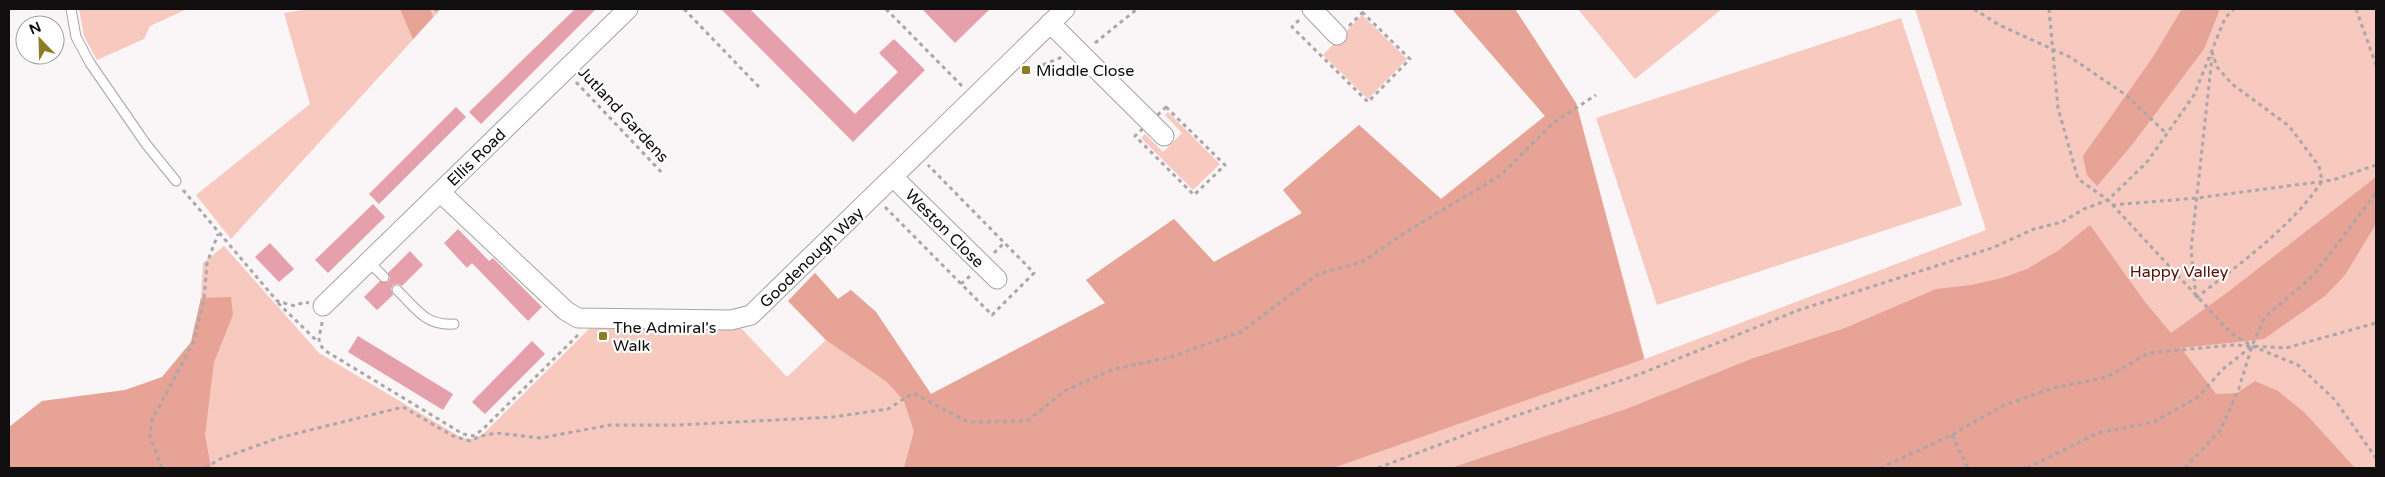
<svg xmlns="http://www.w3.org/2000/svg" width="2385" height="477" viewBox="0 0 2385 477" font-family="'Varela Round',sans-serif">
	<rect width="100%" height="100%" fill="#faf5f7"/>
	<g fill="#f7c9bf">
		<path d="M79,9H187L150,26L144,39L97,60L84,36Z"/>
		<path d="M309,9H441L231,239L196,195L310,104L284,13Z"/>
		<path d="M1452,9H1515L1576,103L1645,359L1986,230L1915,9H2376V468H134L191,342L201,298L203,263L224,246L319,353L462,438L473,439L483,434L589,329H742L787,377L826,340L788,301L815,273L838,299L851,290L876,312L931,394L1105,303L1086,280L1174,219L1214,262L1302,213L1283,190L1359,125L1441,199L1545,116Z"/>
		<path d="M1578,9H1722L1635,79Z"/>
		<path d="M1362,15L1407,59L1368,99L1323,55Z"/>
		<path d="M1901,18L1962,205L1657,305L1596,118Z"/>
		<path d="M1168,112L1220,164L1193,190L1141,138L1145,134L1163,152L1182,133L1165,115Z"/>
	</g>
	<g fill="#e6a396">
		<path d="M400,9H430L433,17L413,39Z"/>
		<path d="M1452,9H1515L1576,103L1644,359L1333,468H904L914,431L904,401L887,382L826,340L788,301L815,273L838,299L851,290L876,312L931,394L1105,303L1086,280L1174,219L1214,262L1302,213L1283,190L1359,125L1441,199L1545,116Z"/>
		<path d="M2182,9H2220L2204,49L2131,146L2097,186L2087,175L2083,156L2153,57Z"/>
		<path d="M2376,177V224L2345,275L2325,296L2264,339L2181,348L2216,394L2237,393L2255,381L2278,391L2305,413L2355,468H1451L1626,409L1751,359L1845,328L1936,289L1971,285L2002,278L2027,269L2059,250L2090,225L2145,302L2171,333L2228,292Z"/>
		<path d="M231,297L233,315L214,362L205,435L211,468H9V427L42,401L125,390L162,377L191,342L201,298Z"/>
	</g>
	<g fill="#e5a0ab">
		<path d="M575,9H596L481,124L469,112Z"/>
		<path d="M721,9H750L855,114L898,72L879,53L894,39L925,70L853,142Z"/>
		<path d="M922,9H990L955,43Z"/>
		<path d="M456,107L466,117L379,204L369,194Z"/>
		<path d="M373,204L385,217L328,273L315,260Z"/>
		<path d="M458,229L489,261L493,258L542,307L528,321L472,263L467,268L444,243Z"/>
		<path d="M270,243L294,269L279,282L255,257Z"/>
		<path d="M410,251L423,265L402,286L398,284L393,285L391,289L393,295L377,310L364,297L380,281L388,282L390,278L388,273Z"/>
		<path d="M358,336L453,394L443,410L348,352Z"/>
		<path d="M532,341L545,354L485,414L472,402Z"/>
	</g>
	<g fill="none" stroke-linecap="round" stroke-linejoin="round">
		<defs>
			<g id="lane">
				<path d="M71,9L76,37L90,63L146,144L176,181"/>
				<path d="M369,262L384,277"/>
				<path d="M397,290C417,309 425,326 454,324"/>
			</g>
			<g id="street">
				<path d="M1312,9L1337,35"/>
				<path d="M1050,23L1164,136"/>
				<path d="M893,177L997,279"/>
				<path d="M440,192L566,311L578,318L731,320L751,315L1065,9"/>
				<path d="M323,306L628,9"/>
			</g>
		</defs>
		<use href="#lane" stroke="#a8a3a5" stroke-width="11"/>
		<use href="#street" stroke="#a8a3a5" stroke-width="21"/>
		<g stroke="#aba7a9" stroke-width="3" stroke-dasharray="4 4" stroke-linecap="butt">
			<path d="M684,9L759,87"/>
			<path d="M886,9L963,87"/>
			<path d="M1974,9L1999,25L2070,57L2126,95L2167,134"/>
			<path d="M2049,9L2058,108L2078,179L2108,200L2231,333L2252,346L2298,365L2335,400L2376,458"/>
			<path d="M2356,9L2376,65"/>
			<path d="M435,11L437,9"/>
			<path d="M1299,20L1292,27L1368,102L1410,59L1359,9"/>
			<path d="M1349,26L1363,12"/>
			<path d="M1095,43L1137,9"/>
			<path d="M1028,71L1062,57"/>
			<path d="M576,82L664,175"/>
			<path d="M1166,107L1225,165L1194,195L1135,136Z"/>
			<path d="M183,190L277,301L295,306L304,302L309,303"/>
			<path d="M2112,205L2197,198L2333,180L2376,165"/>
			<path d="M885,207L992,315L1034,273L928,165"/>
			<path d="M994,253L1004,243"/>
			<path d="M961,284L970,276"/>
			<path d="M2196,297L2191,250L2212,57"/>
			<path d="M2196,298C2238,265 2293,226 2322,181L2319,166L2289,126L2232,84L2217,67L2212,52"/>
			<path d="M278,303L318,342"/>
			<path d="M322,322C321,335 315,338 324,350L463,434L473,436L482,430L578,335"/>
			<path d="M1952,435L1968,468"/>
			<path d="M162,468L150,436L152,420L193,343L204,300L207,263L218,234"/>
			<path d="M205,468L220,459L278,438L403,407L453,436L470,441L481,436L496,433L541,438L610,425H678L833,417L888,409L913,393L968,422L1027,421L1066,390L1114,369L1171,357L1241,332L1318,274L1362,262L1406,232L1501,175L1553,123L1596,95"/>
			<path d="M1378,468L1512,417L1640,374L1799,310L1992,248L2034,229L2062,222L2084,209L2108,200L2147,162L2194,95L2225,18L2234,9"/>
			<path d="M1880,468L1952,435L2002,406L2053,388L2107,377L2149,353L2233,345L2251,346"/>
			<path d="M2027,468L2098,433L2154,422L2198,397L2223,369L2252,346L2286,348L2376,323"/>
			<path d="M2185,468L2221,429L2239,388L2252,346L2265,317L2313,276L2376,193"/>
		</g>
		<use href="#lane" stroke="#fff" stroke-width="9"/>
		<use href="#street" stroke="#fff" stroke-width="19"/>
	</g>
	<g fill="#8c7d23" stroke="#fff" stroke-width="2">
		<rect x="1021" y="65" width="10" height="10" rx="2.5"/>
		<rect x="598" y="331" width="10" height="10" rx="2.5"/>
	</g>
	<g text-anchor="middle" stroke-width="4.5" stroke-linejoin="round" paint-order="stroke">
		<g font-size="16" fill="#100e0f" stroke="#fff" text-anchor="start">
			<text x="1036" y="76">Middle Close</text>
			<text x="613" y="333">The Admiral's<tspan x="613" dy="18">Walk</tspan></text>
		</g>
		<g font-size="16" fill="#100e0f" stroke="#fff">
			<text transform="translate(624 114) rotate(47)" y="6">Jutland Gardens</text>
			<text transform="translate(476 157) rotate(-44)" y="6">Ellis Road</text>
			<text transform="translate(945 228) rotate(45)" y="6">Weston Close</text>
			<text transform="translate(811 257) rotate(-44)" y="6">Goodenough Way</text>
		</g>
		<g font-size="16" fill="#5c0d04" stroke="#fff">
			<text x="2179" y="277">Happy Valley</text>
		</g>
	</g>
	<rect width="2385" height="477" fill="none" stroke="#100e0f" stroke-width="20"/>
	<g transform="translate(40 40) rotate(337)"><circle r="24" fill="#ffffff" stroke="#9f9f9f"/>
	<path d="M0-4L9 19L0 12L-9 19Z" fill="#8c7d23"/>
	<text y="-8" font-size="14" font-weight="bold" text-anchor="middle" fill="#100e0f">N</text>
	</g>
</svg>
